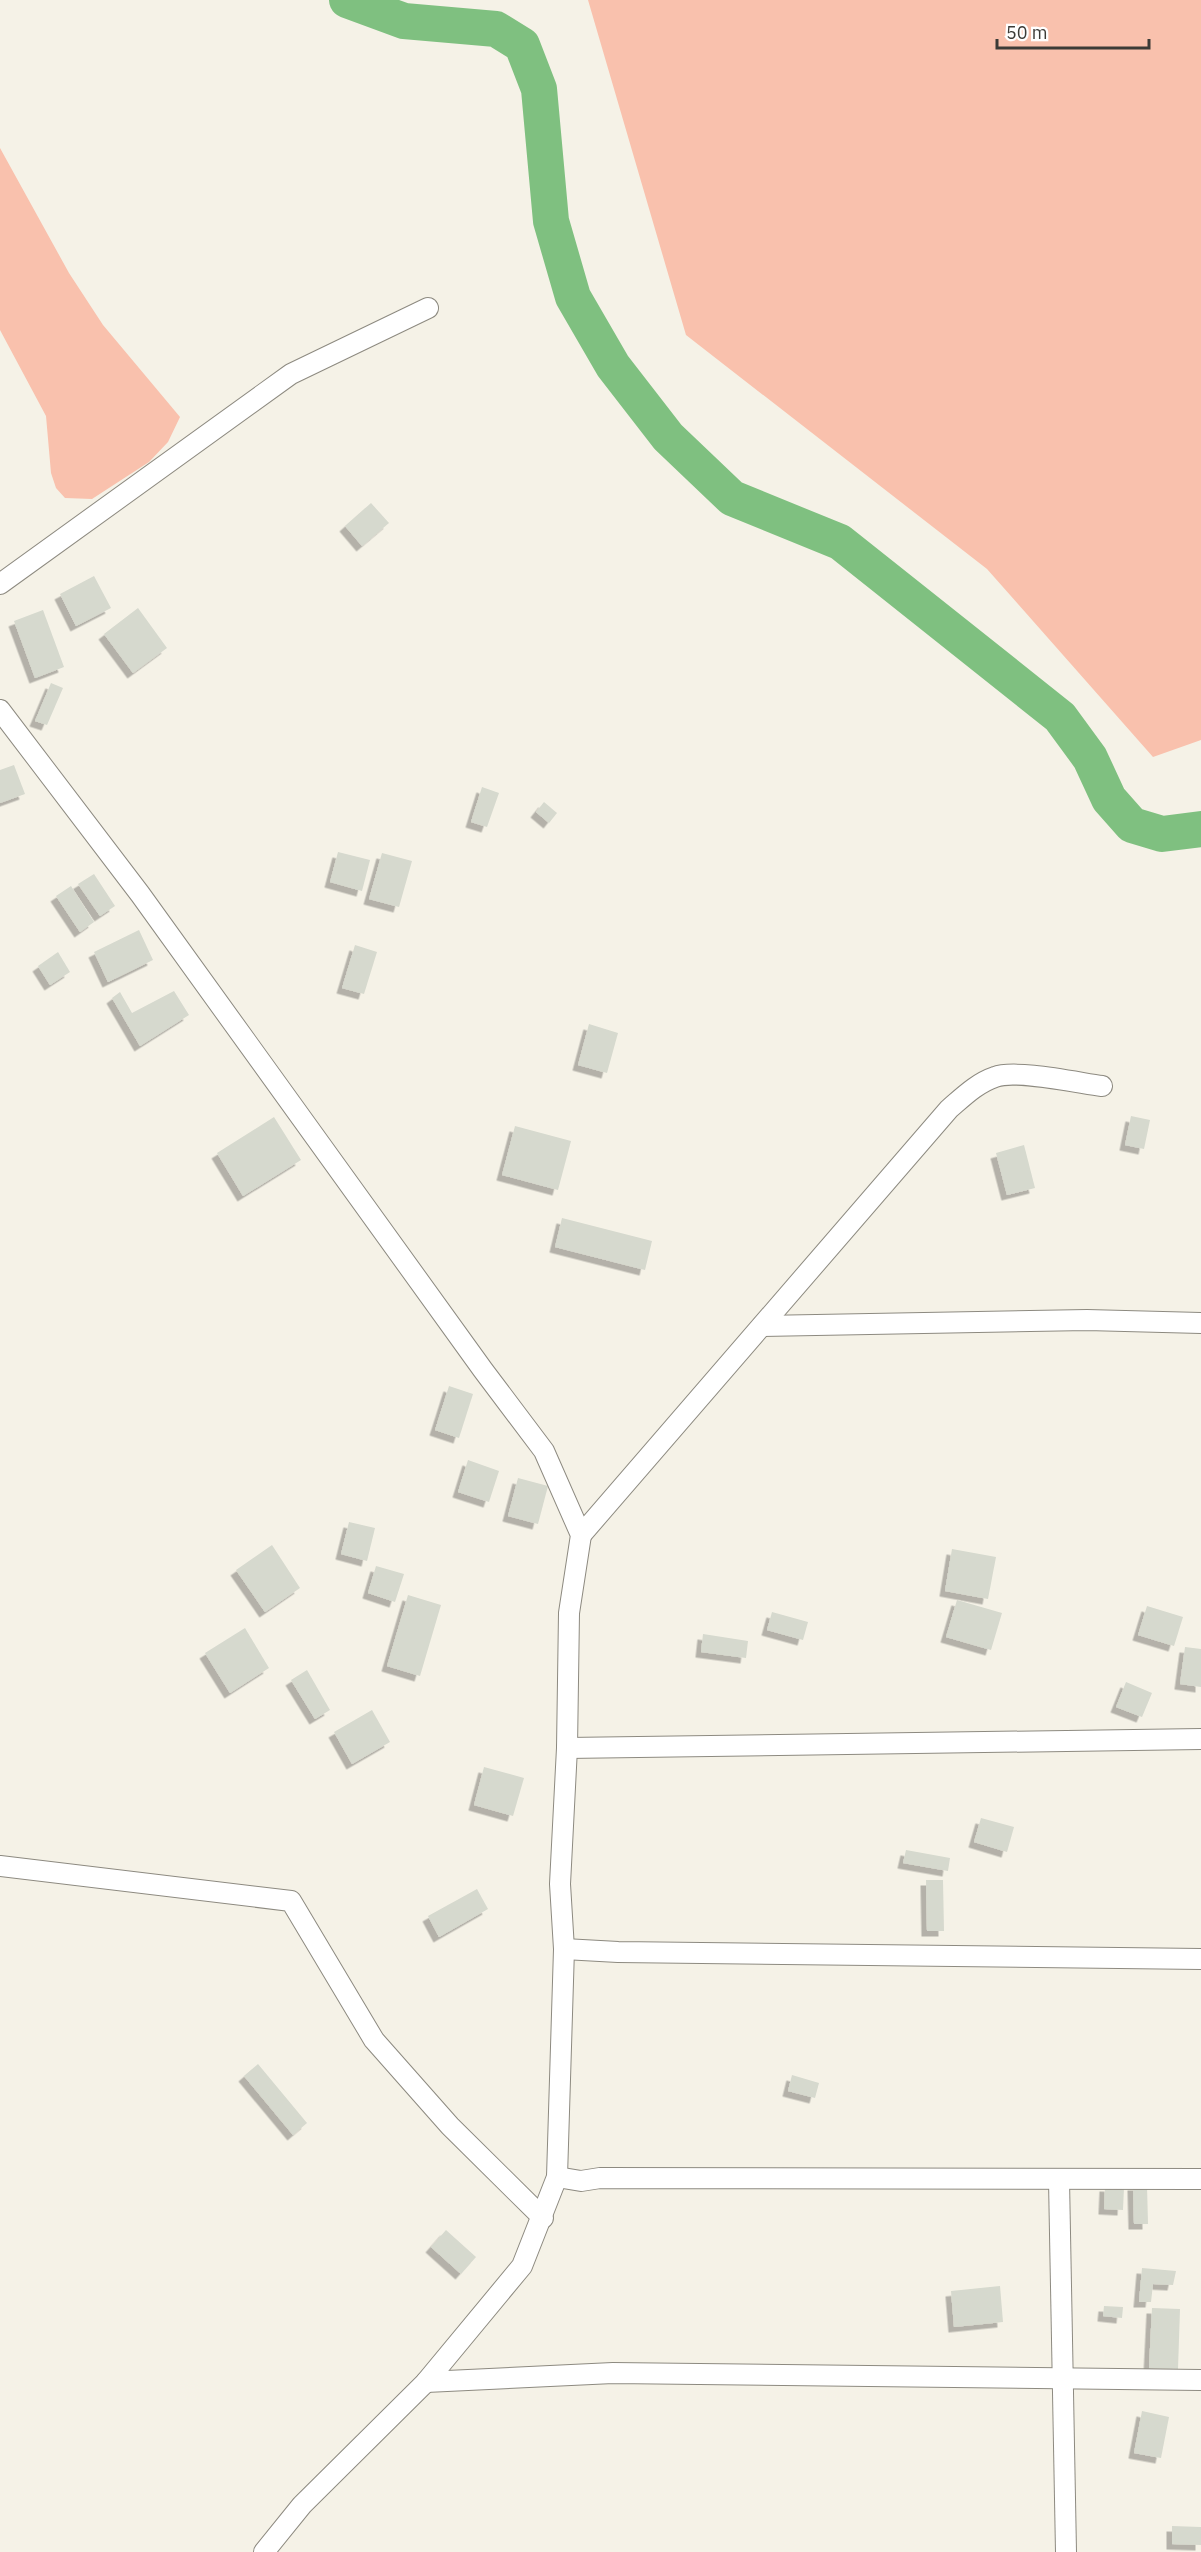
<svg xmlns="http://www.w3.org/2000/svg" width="1201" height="2552" viewBox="0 0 1201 2552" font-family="'IBM Plex Sans',sans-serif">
	<defs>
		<filter id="shadow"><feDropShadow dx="-5.5" dy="5.5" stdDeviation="0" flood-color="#0004"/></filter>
	</defs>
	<rect width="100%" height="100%" fill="#f5f2e7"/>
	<g fill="#f9c1ad">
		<path d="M588,0H1201V740L1153,757L987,569L686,335Z"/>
		<path d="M0,148L69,273L103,325L180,417L168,442L149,462L92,499L65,498L56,488L51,473L46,416L0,330Z"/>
	</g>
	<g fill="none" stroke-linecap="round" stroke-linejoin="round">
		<path stroke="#7fc080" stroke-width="36" d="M347,0L404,21L496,29L522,45L539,89L551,221L573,297L613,366L668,437L732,498L840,542L1060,717L1090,758L1109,799L1132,825L1162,834L1201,829"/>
	</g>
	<g fill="#d6d9ce" filter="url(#shadow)">
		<path d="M371,503L389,523L362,546L345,526Z"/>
		<path d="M94,576L111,608L76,626L60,594Z"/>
		<path d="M138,608L167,648L133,673L104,634Z"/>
		<path d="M43,610L64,667L35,678L14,621Z"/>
		<path d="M51,683L63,688L47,725L35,721Z"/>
		<path d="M14,765L25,794L0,803V770Z"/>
		<path d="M482,787L499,793L487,827L471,822Z"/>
		<path d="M544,802L557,813L549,823L536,812Z"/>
		<path d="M338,852L370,860L362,891L330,882Z"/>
		<path d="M382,853L412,861L399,907L369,899Z"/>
		<path d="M94,874L115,906L100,916L78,884Z"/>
		<path d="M71,886L94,922L80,932L56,896Z"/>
		<path d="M139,930L153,960L108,982L94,952Z"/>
		<path d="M355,945L377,952L364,994L342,988Z"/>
		<path d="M58,952L70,972L50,985L38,966Z"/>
		<path d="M174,991L189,1015L140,1046L112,998L120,992L132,1013Z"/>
		<path d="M589,1024L618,1033L607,1073L578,1065Z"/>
		<path d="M1131,1116L1150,1120L1144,1149L1125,1145Z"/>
		<path d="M274,1117L301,1160L243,1196L217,1153Z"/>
		<path d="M515,1126L571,1141L558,1190L502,1175Z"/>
		<path d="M1024,1145L1035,1188L1007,1195L996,1153Z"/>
		<path d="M562,1218L652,1241L645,1270L555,1247Z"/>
		<path d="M449,1386L473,1394L459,1438L435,1430Z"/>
		<path d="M468,1460L499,1471L489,1502L458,1492Z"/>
		<path d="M518,1478L548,1486L538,1524L508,1516Z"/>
		<path d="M349,1522L375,1528L367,1561L341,1554Z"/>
		<path d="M272,1545L300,1588L265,1612L236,1570Z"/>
		<path d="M952,1549L996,1557L988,1599L945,1591Z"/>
		<path d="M376,1566L404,1574L395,1602L368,1593Z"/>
		<path d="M408,1595L441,1605L420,1676L387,1666Z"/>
		<path d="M957,1600L1002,1613L991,1650L946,1637Z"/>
		<path d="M1147,1606L1183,1617L1174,1646L1138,1635Z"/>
		<path d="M772,1612L808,1622L803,1640L767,1630Z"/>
		<path d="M245,1628L269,1668L230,1693L205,1653Z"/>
		<path d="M703,1634L748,1641L746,1658L701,1652Z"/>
		<path d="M1185,1647L1201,1649V1687L1180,1684Z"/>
		<path d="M307,1670L330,1710L315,1719L291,1680Z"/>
		<path d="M1126,1682L1152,1693L1142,1717L1116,1707Z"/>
		<path d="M372,1710L390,1742L352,1764L334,1732Z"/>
		<path d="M484,1767L524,1778L513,1816L474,1805Z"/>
		<path d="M981,1818L1014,1827L1007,1852L974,1842Z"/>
		<path d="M906,1850L950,1858L948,1871L903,1863Z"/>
		<path d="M926,1880H943L944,1931H927Z"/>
		<path d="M477,1889L488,1909L439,1937L428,1916Z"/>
		<path d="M258,2064L307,2123L293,2135L244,2076Z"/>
		<path d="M792,2075L819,2083L815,2098L788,2091Z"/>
		<path d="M1133,2185H1147L1148,2224H1134Z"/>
		<path d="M1105,2186L1124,2187L1123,2210L1104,2209Z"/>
		<path d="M446,2230L476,2257L461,2274L431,2247Z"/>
		<path d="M1142,2268L1176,2271L1173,2285L1153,2284L1151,2302H1139Z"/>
		<path d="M1000,2286L1003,2322L954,2327L951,2291Z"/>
		<path d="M1104,2306L1123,2307L1122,2318L1103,2316Z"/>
		<path d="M1152,2308L1180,2309L1178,2369L1149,2368Z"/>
		<path d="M1142,2411L1169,2417L1161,2458L1134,2453Z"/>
		<path d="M1172,2526L1201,2527V2545L1172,2544Z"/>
	</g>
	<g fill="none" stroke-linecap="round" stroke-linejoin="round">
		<defs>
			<g id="street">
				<path d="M0,584L291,374L428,308"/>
				<path d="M0,710L140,894L483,1370L544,1451L581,1535L569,1613L567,1748L560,1884L564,1949L557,2177L522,2266L426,2382L302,2505L264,2552"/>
				<path d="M762,1326L1087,1320L1201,1323"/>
				<path d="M581,1535L949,1109C963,1097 977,1083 995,1077C1015,1069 1079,1083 1102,1086"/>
				<path d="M567,1748L1201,1739"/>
				<path d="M0,1866L291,1901L374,2040L450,2126L543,2218"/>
				<path d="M564,1949L618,1952L1201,1959"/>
				<path d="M557,2177L581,2181L600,2178L1201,2179"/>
				<path d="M1059,2180L1066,2552"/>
				<path d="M426,2382L613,2373L1201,2380"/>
			</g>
		</defs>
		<use href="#street" stroke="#8d8a80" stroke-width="22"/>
		<use href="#street" stroke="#fff" stroke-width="20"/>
	</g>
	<path d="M997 39v9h152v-9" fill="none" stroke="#3c3b37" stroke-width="3"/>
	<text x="1006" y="39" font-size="18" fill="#3c3b37" stroke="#ffffff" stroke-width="4.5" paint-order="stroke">50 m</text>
</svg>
